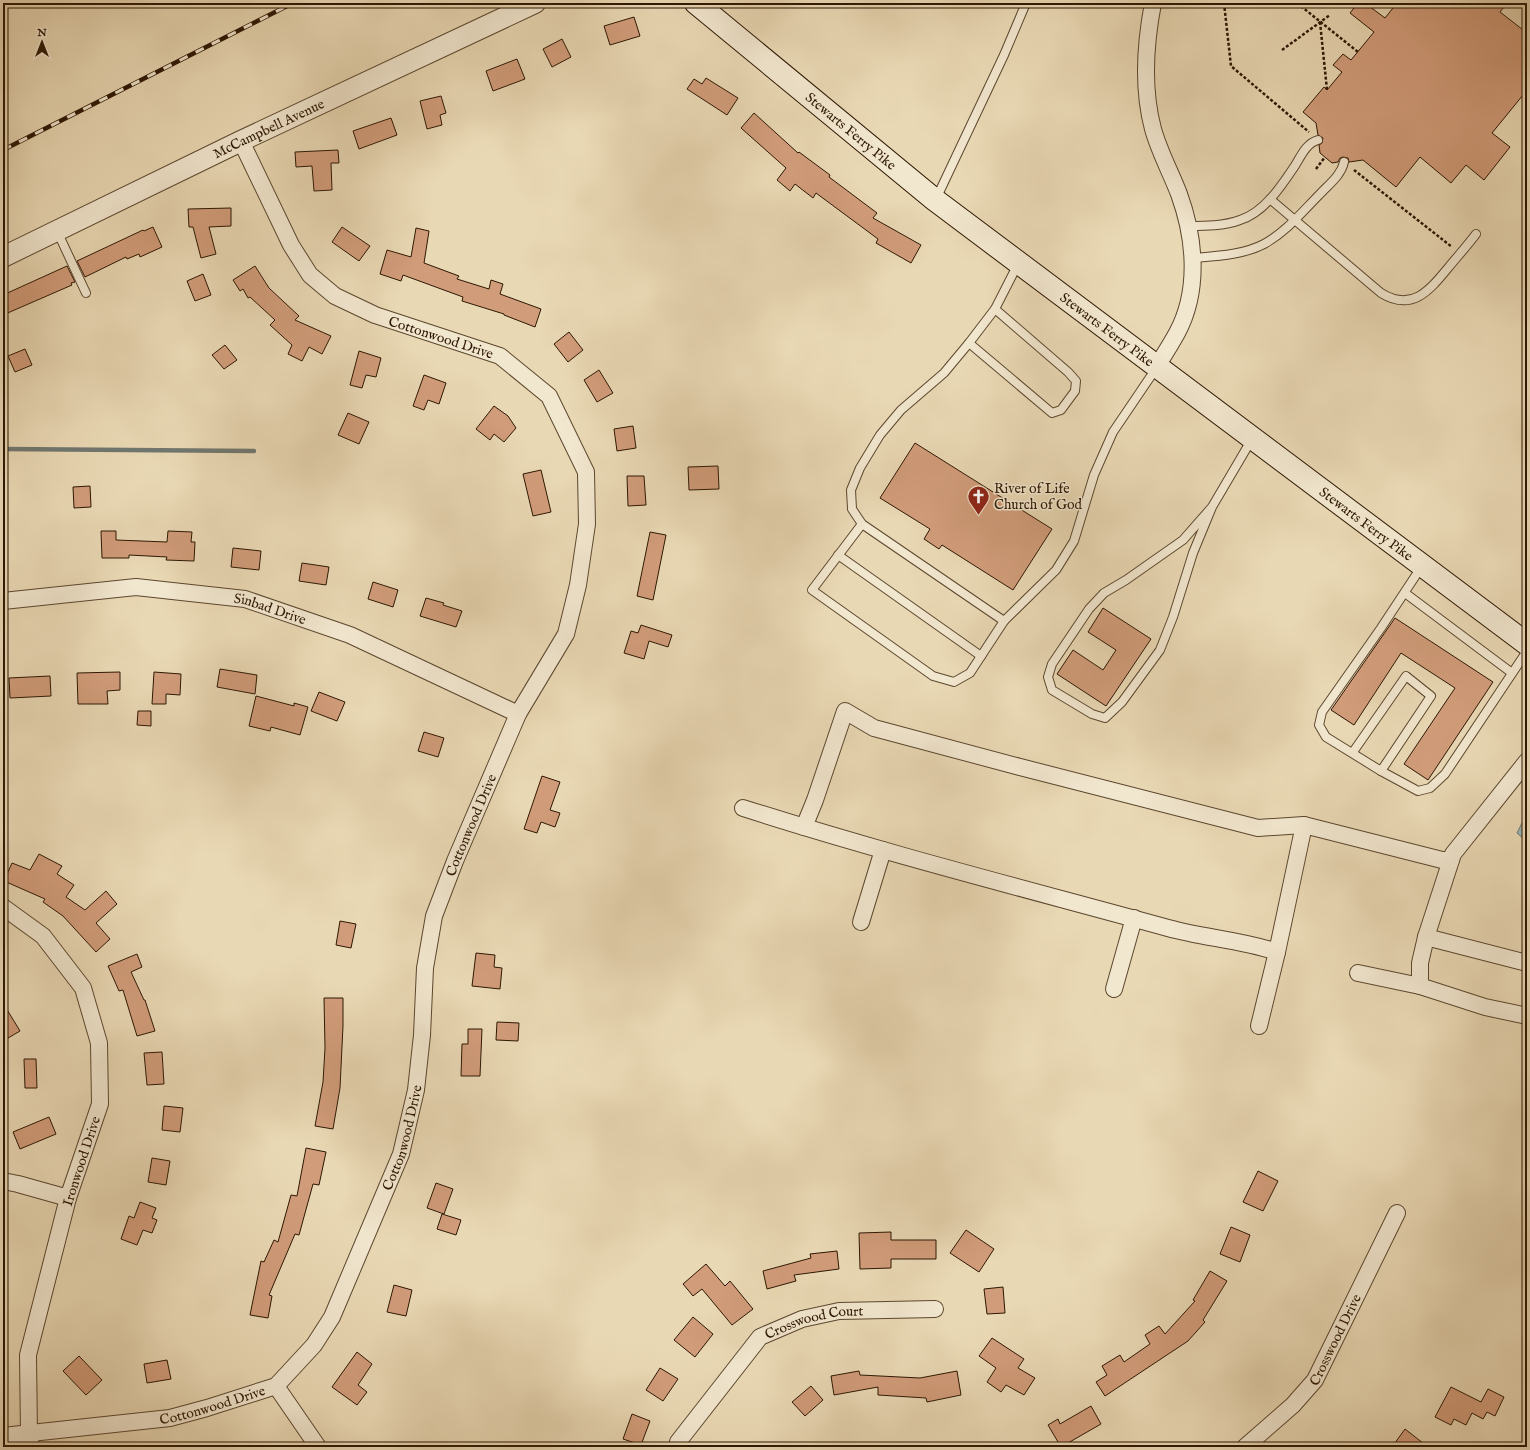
<svg xmlns="http://www.w3.org/2000/svg" width="1530" height="1450" viewBox="0 0 1530 1450" font-family="'IM FELL English',serif">
	<rect width="100%" height="100%" fill="#e9d8b4"/>
	<filter id="stains"><feTurbulence type="fractalNoise" baseFrequency=".005" numOctaves="4"/><feColorMatrix values="0 0 0 0 .2 0 0 0 0 .09 0 0 0 0 .02 0 0 0 .5 -.17"/></filter>
	<radialGradient id="worn" r=".72"><stop offset=".6" stop-color="#630" stop-opacity="0"/><stop offset="1" stop-color="#630" stop-opacity=".3"/></radialGradient>
	<path fill="#9cb7b8" stroke="#70776f" d="M1527,813V842L1517,833Z"/>
	<g fill="none" stroke-linecap="round" stroke-linejoin="round">
		<path stroke="#70776f" stroke-width="4.5" d="M3,449L254,451"/>
	</g>
	<g fill="#d19c7a" stroke="#2d1702">
		<path d="M1358,3H1365L1385,18L1397,3H1507L1500,12L1527,33V95H1523L1492,133L1510,147L1484,180L1466,165L1451,183L1420,157L1396,187L1363,160L1349,162L1348,158L1343,157L1340,158L1338,162L1332,163L1320,153L1319,145L1322,143L1323,138L1318,135L1316,123L1303,112L1324,87L1327,90L1342,72L1333,65L1343,54L1351,60L1374,32L1350,13Z"/>
		<path d="M634,17L640,36L610,45L604,26Z"/>
		<path d="M562,39L571,57L552,67L543,49Z"/>
		<path d="M517,59L525,79L493,91L486,71Z"/>
		<path d="M706,78L738,98L727,115L687,89L694,79L702,84Z"/>
		<path d="M441,96L446,113L440,115L442,125L427,129L420,101Z"/>
		<path d="M754,113L798,153L799,152L830,175L829,177L877,213L873,218L921,245L911,263L876,243L878,239L816,193L813,198L795,184L790,191L777,180L786,168L741,128Z"/>
		<path d="M391,118L397,135L359,149L353,131Z"/>
		<path d="M338,150L339,163H331L332,190L314,191L312,166L296,167L295,152Z"/>
		<path d="M231,208V226L209,227L216,254L201,258L193,227H189L188,209Z"/>
		<path d="M153,227L162,247L140,257L139,254L127,259L126,257L85,277L77,261L143,230L144,231Z"/>
		<path d="M342,227L370,246L359,261L332,242Z"/>
		<path d="M416,228L429,231L424,263L459,276L457,279L489,289L491,280L503,284L500,294L541,309L535,327L504,315V314L462,301L463,297L403,275L401,281L380,274L387,250L411,257Z"/>
		<path d="M67,266L75,282L71,283L72,285L3,315V295Z"/>
		<path d="M255,266L269,288L299,316L295,320L331,336L322,354L309,347L302,361L288,354L292,345L270,325L275,320L250,297L248,298L243,289L240,291L233,280Z"/>
		<path d="M203,274L211,295L195,301L187,281Z"/>
		<path d="M569,332L583,350L568,362L554,344Z"/>
		<path d="M225,345L237,360L224,369L212,355Z"/>
		<path d="M25,349L32,365L15,372L8,356Z"/>
		<path d="M359,351L381,358L376,377L366,375L362,388L350,385Z"/>
		<path d="M599,370L613,393L597,402L584,380Z"/>
		<path d="M424,375L446,383L439,404L428,400L424,410L413,406Z"/>
		<path d="M494,406L508,416L516,428L504,442L494,434L490,440L476,429Z"/>
		<path d="M348,413L369,422L359,444L338,435Z"/>
		<path d="M633,426L636,448L617,451L614,429Z"/>
		<path d="M915,443L1052,529L1013,590L942,545L939,549L924,539L930,529L880,498Z"/>
		<path d="M718,466L719,489L689,490L688,467Z"/>
		<path d="M541,470L551,512L533,516L523,474Z"/>
		<path d="M627,476H644L646,505L628,506Z"/>
		<path d="M90,486L91,507L74,508L73,487Z"/>
		<path d="M101,531H116V540L167,542L168,531L192,532L191,542H195L194,561L166,560L167,557L129,555V558H102Z"/>
		<path d="M650,532L666,535L653,600L637,596Z"/>
		<path d="M233,548L261,551L259,570L231,567Z"/>
		<path d="M302,563L329,567L326,585L299,581Z"/>
		<path d="M373,582L398,590L393,607L368,599Z"/>
		<path d="M426,598L444,603L443,605L462,611L456,627L420,616Z"/>
		<path d="M1103,608L1151,639L1106,706L1057,674L1073,650L1103,670L1116,650L1088,632Z"/>
		<path d="M1395,618L1493,682L1428,780L1404,764L1455,688L1401,653L1354,725L1331,710Z"/>
		<path d="M641,625L672,635L668,647L649,641L644,659L624,653L631,631L638,633Z"/>
		<path d="M220,669L257,675L255,694L217,687Z"/>
		<path d="M120,672V690L107,691L108,704H78L77,673Z"/>
		<path d="M154,672L181,674L180,695L166,694V704H152Z"/>
		<path d="M50,676L51,696L10,698L9,678Z"/>
		<path d="M319,692L345,702L337,721L311,711Z"/>
		<path d="M256,696L294,706V703L308,707L300,735L271,727L270,731L249,726Z"/>
		<path d="M138,711H151V726L137,725Z"/>
		<path d="M424,732L444,738L438,757L418,751Z"/>
		<path d="M542,776L560,782L550,810L560,813L555,827L541,822L537,833L524,829Z"/>
		<path d="M39,854L62,866L57,874L74,885L66,897L85,910L106,891L117,904L96,923L110,939L96,952L63,916L43,902L45,899L4,881L12,863L30,870Z"/>
		<path d="M340,921L356,924L351,948L336,945Z"/>
		<path d="M476,953L495,955L494,967L502,968L500,989L472,986Z"/>
		<path d="M137,954L142,967L131,972L144,1000H145L155,1031L137,1036L123,990L119,991L108,966Z"/>
		<path d="M324,998H343V1026L340,1088L333,1129L315,1126L323,1082L325,1048Z"/>
		<path d="M3,1003L20,1031L3,1041Z"/>
		<path d="M497,1022L519,1023L518,1041L496,1040Z"/>
		<path d="M468,1029H482L480,1076H461L462,1044H468Z"/>
		<path d="M162,1052L164,1084L147,1085L144,1053Z"/>
		<path d="M24,1059H36L37,1088H25Z"/>
		<path d="M164,1106L183,1108L180,1132L162,1130Z"/>
		<path d="M49,1117L56,1134L20,1149L13,1132Z"/>
		<path d="M306,1148L326,1152L319,1185L313,1184L299,1235L295,1234L269,1295L272,1296L268,1318L250,1315L261,1261L264,1262L274,1240L278,1242L291,1195L297,1196Z"/>
		<path d="M152,1158L170,1161L166,1185L148,1182Z"/>
		<path d="M1258,1171L1278,1181L1263,1211L1243,1202Z"/>
		<path d="M436,1183L453,1189L444,1214L427,1208Z"/>
		<path d="M140,1202L156,1208L152,1218L157,1220L152,1233L143,1230L137,1245L121,1239L129,1216L134,1218Z"/>
		<path d="M442,1214L461,1220L456,1235L437,1229Z"/>
		<path d="M1231,1227L1250,1235L1240,1262L1220,1254Z"/>
		<path d="M966,1230L994,1249L979,1272L950,1253Z"/>
		<path d="M891,1232V1240H936V1259H891V1268L860,1269L859,1233Z"/>
		<path d="M837,1251L839,1269L794,1275L796,1281L767,1289L763,1271L811,1258L810,1254Z"/>
		<path d="M706,1264L725,1286L730,1281L753,1309L732,1325L702,1289L693,1296L683,1284Z"/>
		<path d="M1210,1271L1227,1281L1203,1320L1205,1322L1188,1341L1105,1396L1096,1382L1107,1375L1102,1366L1120,1355L1124,1362L1150,1344L1145,1335L1159,1326L1165,1334L1195,1301L1193,1300Z"/>
		<path d="M394,1285L412,1290L406,1316L387,1312Z"/>
		<path d="M1003,1287L1005,1313L987,1314L984,1289Z"/>
		<path d="M693,1317L713,1334L695,1357L674,1340Z"/>
		<path d="M992,1338L1024,1359L1018,1368L1035,1378L1024,1395L1006,1385L1001,1392L987,1382L996,1368L979,1356Z"/>
		<path d="M357,1352L372,1364L358,1385L367,1392L357,1405L332,1387Z"/>
		<path d="M79,1356L102,1380L86,1395L63,1371Z"/>
		<path d="M167,1360L171,1379L147,1383L144,1364Z"/>
		<path d="M660,1368L678,1379L663,1401L646,1390Z"/>
		<path d="M859,1371L860,1375L920,1378L957,1371L961,1395L927,1402L926,1398L878,1395V1387L834,1395L831,1376Z"/>
		<path d="M811,1386L823,1400L805,1416L792,1402Z"/>
		<path d="M1451,1387L1481,1402L1488,1389L1504,1397L1495,1416L1487,1412L1483,1419L1472,1413L1466,1425L1454,1419L1451,1425L1435,1417Z"/>
		<path d="M1091,1406L1101,1424L1061,1447L1048,1425L1058,1419L1060,1424Z"/>
		<path d="M632,1414L650,1421L641,1445L623,1439Z"/>
		<path d="M1405,1429L1428,1447H1392Z"/>
	</g>
	<g fill="none" stroke-linecap="round" stroke-linejoin="round">
		<defs>
			<g id="service">
				<path d="M936,199L1004,55L1026,3"/>
				<path d="M1270,199L1381,293C1412,312 1429,291 1448,268C1457,257 1467,246 1476,234"/>
				<path d="M1188,226C1205,226 1224,226 1240,220C1265,212 1282,185 1296,164C1302,154 1307,143 1318,140"/>
				<path d="M57,231L86,293"/>
				<path d="M1193,258C1217,256 1243,255 1264,244C1286,232 1302,212 1319,195C1328,185 1341,176 1344,162"/>
				<path d="M969,343L1052,413L1061,410L1075,391L1076,381L1068,372L995,309"/>
				<path d="M1212,507L1193,553L1173,617L1160,650L1122,702L1105,718L1092,714L1052,690L1048,677L1052,664L1089,609L1104,593L1126,580L1183,540L1212,507L1252,439"/>
				<path d="M862,524L812,590L933,676L954,682L970,673L1004,621L1056,570L1074,541L1094,475L1113,432L1157,367"/>
				<path d="M838,555L981,656"/>
				<path d="M1422,566L1381,628L1322,712L1319,725L1326,737L1381,771L1418,791L1430,788L1445,774L1527,651"/>
				<path d="M1405,593L1512,673"/>
				<path d="M1004,621L862,524L852,509L851,490L860,468L880,435L901,410L944,373L969,343L995,309L1018,264"/>
				<path d="M1353,752L1406,676L1431,696L1381,771"/>
			</g>
			<g id="minor">
				<path d="M1153,3C1145,45 1142,88 1153,129C1159,151 1171,173 1179,194C1195,238 1200,290 1177,333C1171,344 1164,355 1157,366"/>
				<path id="s1" d="M3,601L136,587L245,599L350,635L518,714"/>
				<path d="M1527,761L1453,854L1426,937L1420,963V986L1485,1007L1527,1016"/>
				<path d="M743,808C884,853 1026,889 1168,928C1204,938 1242,940 1277,952L1304,825L1442,860H1451"/>
				<path d="M804,827L815,800L845,711L874,728L1020,767L1258,828L1304,825"/>
				<path d="M3,907L43,936L83,988L99,1043L100,1104L68,1198L28,1355L29,1434L31,1447"/>
				<path d="M861,922L883,850"/>
				<path d="M1426,937L1527,963"/>
				<path d="M1358,973L1420,986"/>
				<path d="M1114,989L1134,918"/>
				<path d="M1259,1026L1277,952"/>
				<path d="M3,1181L18,1184L68,1198"/>
				<path d="M276,1386L318,1447"/>
				<path id="s2" d="M3,1436L170,1418L207,1408L276,1386L314,1345L332,1317L401,1154L416,1090L422,1035L425,968L434,916L455,861L518,714L566,634L578,585L587,524L586,472L549,396L500,356L375,315L335,296L310,275L291,245L241,141"/>
				<path id="s3" d="M677,1447L678,1442L760,1337L802,1319L839,1311L935,1309"/>
				<path id="s4" d="M1245,1447L1293,1405L1315,1380L1397,1213"/>
			</g>
			<g id="tertiary">
				<path id="s5" d="M3,257L241,141L535,3"/>
			</g>
			<g id="secondary">
				<path id="s6" d="M696,3L935,200L1527,644"/>
			</g>
		</defs>
		<use href="#service" stroke="#5c472e" stroke-width="10"/>
		<use href="#minor" stroke="#5c472e" stroke-width="18"/>
		<use href="#tertiary" stroke="#5c472e" stroke-width="22"/>
		<use href="#secondary" stroke="#2d1702" stroke-width="24"/>
		<g stroke="#2d1702" stroke-width="2.5" stroke-dasharray="3 2" stroke-linecap="butt">
			<path d="M1224,3L1231,66L1309,132"/>
			<path d="M1297,3L1358,52"/>
			<path d="M1320,22L1327,90"/>
			<path d="M1282,50L1330,15"/>
			<path d="M1316,169L1325,157"/>
			<path d="M1354,170L1452,247"/>
		</g>
		<use href="#service" stroke="#f1e6ce" stroke-width="8"/>
		<use href="#minor" stroke="#f1e6ce" stroke-width="16"/>
		<use href="#tertiary" stroke="#f1e6ce" stroke-width="20"/>
		<use href="#secondary" stroke="#f1e6ce" stroke-width="22"/>
		<defs>
			<path id="rail" d="M3,150L293,3"/>
		</defs>
		<use href="#rail" stroke="#2d1702" stroke-width="4.5"/>
		<use href="#rail" stroke="#f1e6ce" stroke-width="3" stroke-dasharray="9" stroke-linecap="butt"/>
	</g>
	<defs>
		<symbol id="church-pin" viewBox="-11 -11 22 30"><path d="M0 17L-7.5 6A9.5 9.5 0 1 1 7.5 6Z" fill="#8f2418" stroke="#f1e6ce"/><path d="M-1.2-6h2.4v3.5h3.3v2.4h-3.3V6h-2.4V-.1h-3.3v-2.4h3.3Z" fill="#fff"/></symbol>
	</defs>
	<g fill-rule="evenodd">
		<use href="#church-pin" x="966" y="484" width="25" height="34"/>
	</g>
	<g text-anchor="middle" stroke-width="3" stroke-linejoin="round" paint-order="stroke">
		<g font-size="14" fill="#2d1702" stroke="#f1e6ce">
			<text dy="5" stroke="none"><textPath href="#s5" startOffset="295">McCampbell Avenue</textPath></text>
			<text dy="5" stroke="none"><textPath href="#s6" startOffset="201">Stewarts Ferry Pike</textPath></text>
			<text dy="5" stroke="none"><textPath href="#s6" startOffset="525">Stewarts Ferry Pike</textPath></text>
			<text transform="translate(441 337) rotate(18)" y="5">Cottonwood Drive</text>
			<text dy="5" stroke="none"><textPath href="#s6" startOffset="849">Stewarts Ferry Pike</textPath></text>
			<text dy="5" stroke="none"><textPath href="#s1" startOffset="270">Sinbad Drive</textPath></text>
			<text dy="5" stroke="none"><textPath href="#s2" startOffset="884">Cottonwood Drive</textPath></text>
			<text dy="5" stroke="none"><textPath href="#s2" startOffset="561">Cottonwood Drive</textPath></text>
			<text transform="translate(81 1161) rotate(-72)" y="5">Ironwood Drive</text>
			<text dy="5" stroke="none"><textPath href="#s3" startOffset="195">Crosswood Court</textPath></text>
			<text dy="5" stroke="none"><textPath href="#s4" startOffset="142">Crosswood Drive</textPath></text>
			<text dy="5" stroke="none"><textPath href="#s2" startOffset="212">Cottonwood Drive</textPath></text>
		</g>
		<g font-size="14" fill="#2d1702" stroke="#f1e6ce" text-anchor="start">
			<text x="994" y="493">River of Life<tspan x="994" dy="16">Church of God</tspan></text>
		</g>
	</g>
	<rect width="1530" height="1450" fill="none" stroke="#e9d8b4" stroke-width="16"/>
	<rect x="4" y="4" width="1522" height="1442" fill="none" stroke="#2d1702" stroke-width="2"/>
	<rect x="8" y="8" width="1514" height="1434" fill="none" stroke="#2d1702"/>
	<g transform="translate(42 42)" stroke="#f1e6ce" stroke-width="3" paint-order="stroke">
	<path d="M0-3L7 15L0 10L-7 15Z" fill="#2d1702"/>
	<text y="-6" font-size="11" font-weight="bold" text-anchor="middle" fill="#2d1702">N</text>
	</g>
	<rect width="100%" height="100%" filter="url(#stains)"/>
	<rect width="100%" height="100%" fill="url(#worn)"/>
</svg>
